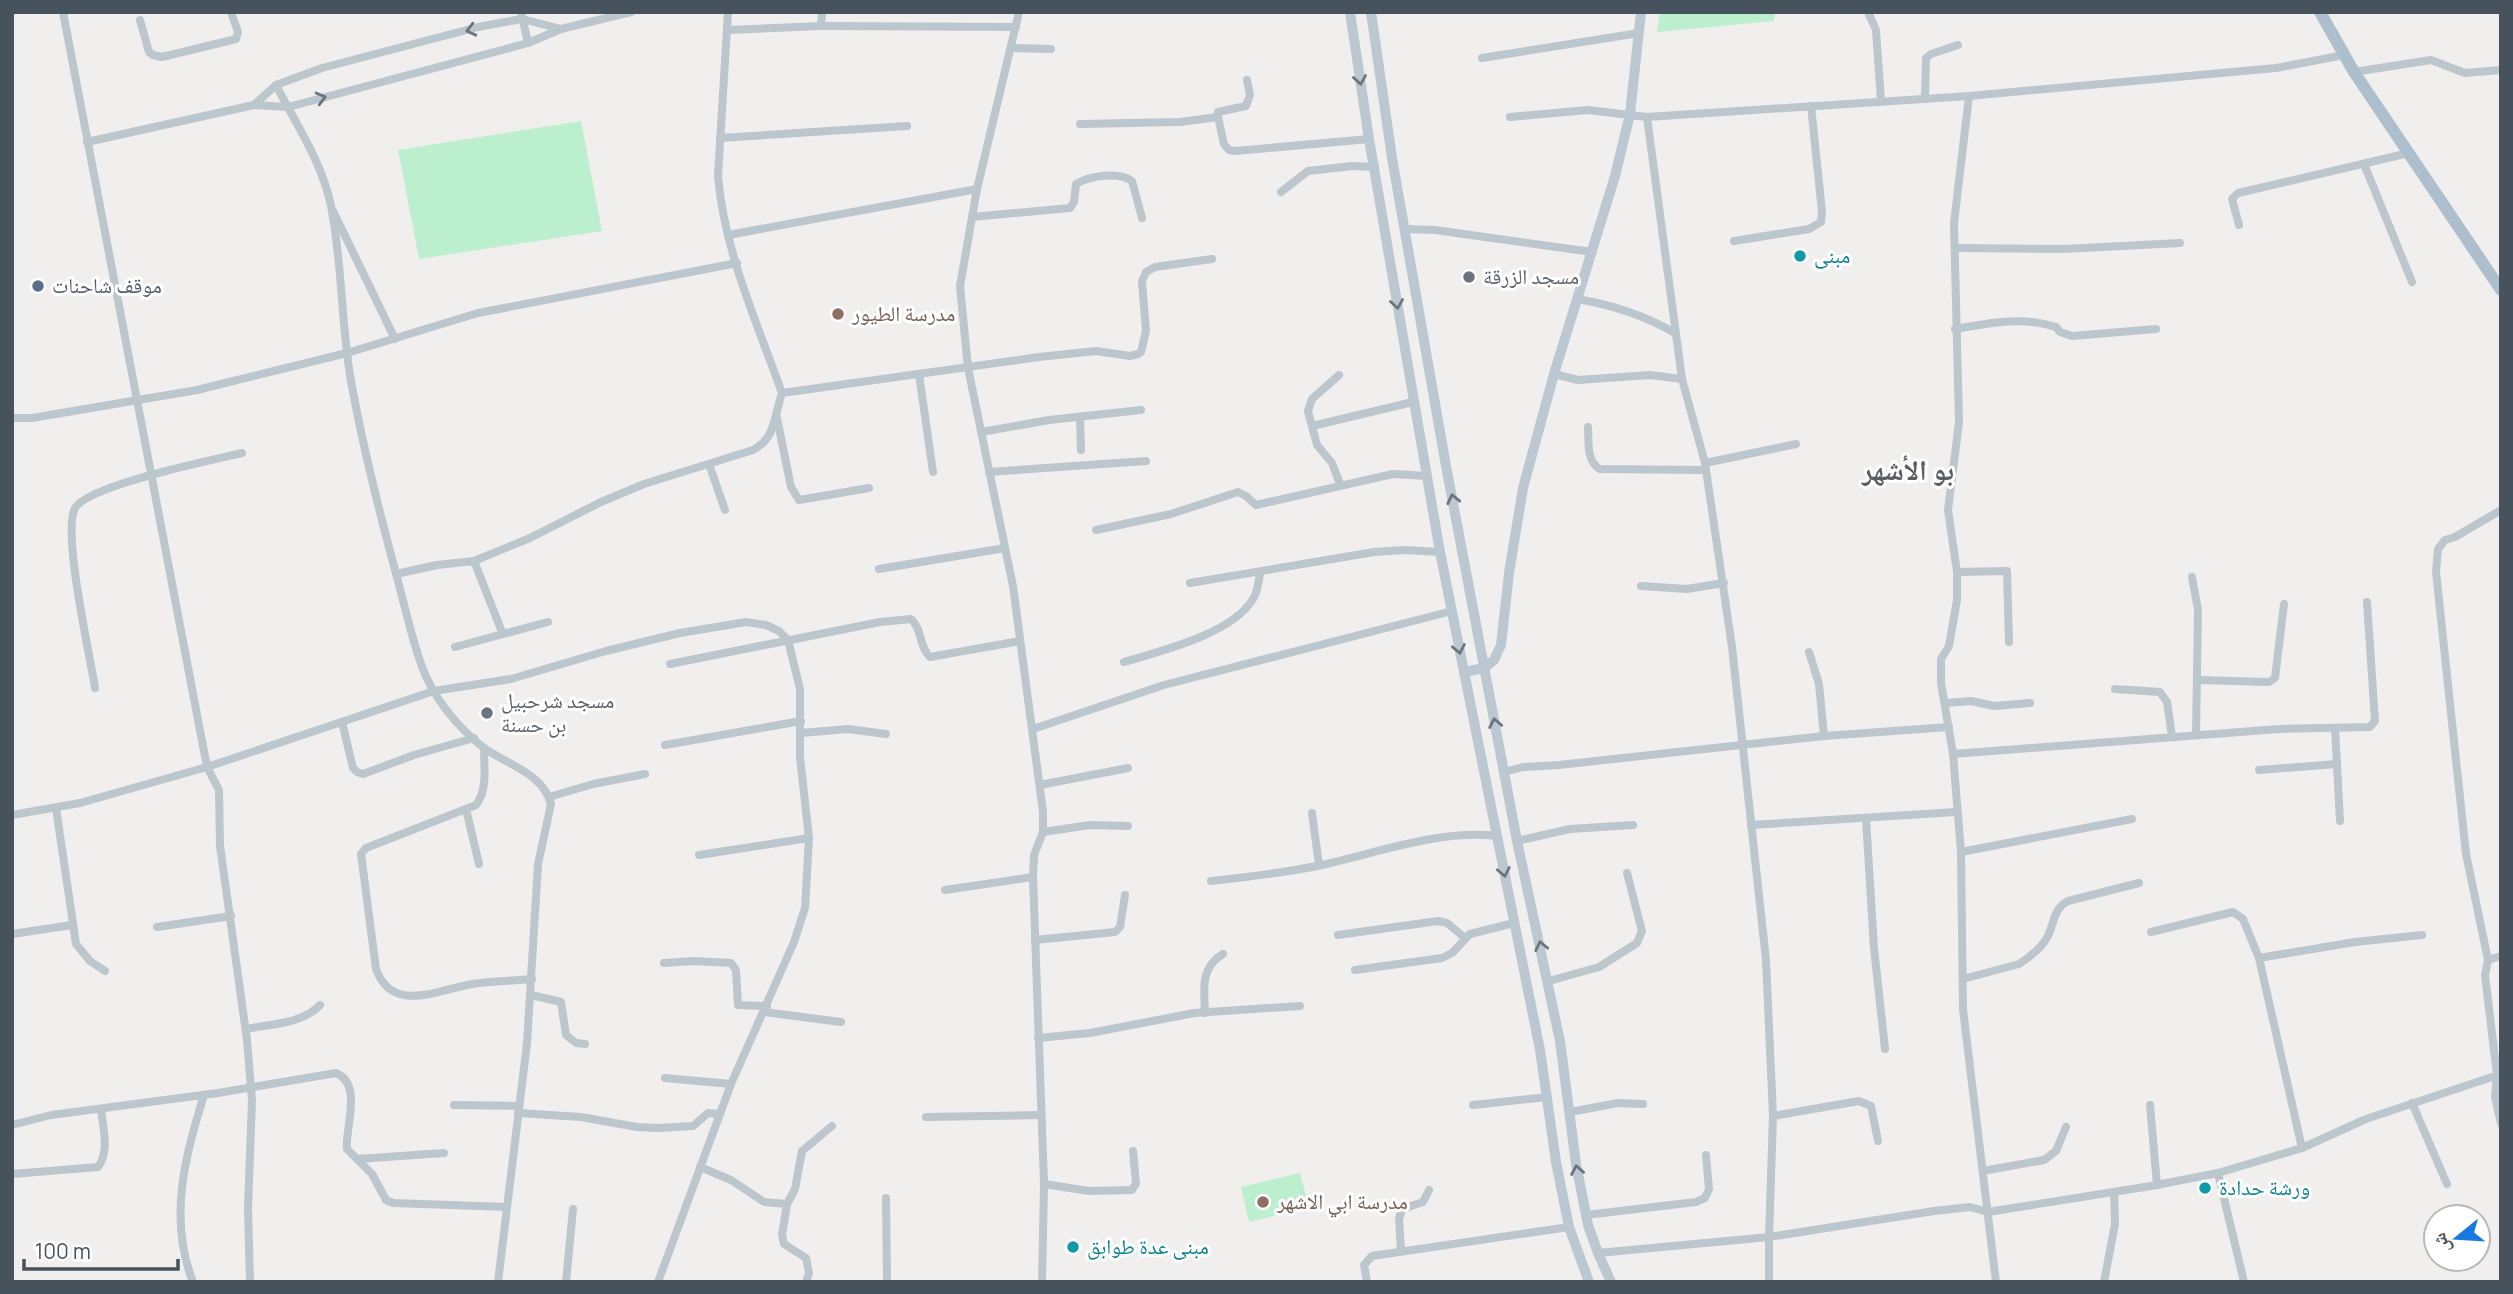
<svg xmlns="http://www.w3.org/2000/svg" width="2513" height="1294" viewBox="0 0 2513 1294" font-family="Manrope,'Noto Naskh Arabic',sans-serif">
	<rect width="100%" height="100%" fill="#f1eeee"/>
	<g fill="#bcefcd">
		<path d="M1660,12H1775L1774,21L1657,32Z"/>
		<path d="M581,121L602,231L419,259L398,150Z"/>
		<path d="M1300,1173L1309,1207L1249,1222L1241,1187Z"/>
	</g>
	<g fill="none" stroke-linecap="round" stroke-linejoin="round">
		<g stroke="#bcc6cd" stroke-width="8">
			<path d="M63,12L207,767L219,790L220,846L247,1040L252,1101L248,1208L250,1282"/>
			<path d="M521,12L528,43"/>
			<path d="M728,12L718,176C724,250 757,323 782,393L1039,357L1096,351L1130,356L1138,354L1141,352L1146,331L1142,281L1146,272L1155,267L1212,259"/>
			<path d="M1019,12L977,189L960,286L968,368L1013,586L1043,812V832L1034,855L1033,877L1044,1184L1042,1282"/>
			<path d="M1868,12L1876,30L1881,101"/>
			<path d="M140,20L149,52L153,55L162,57L236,39L238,32L231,12"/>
			<path d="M821,26L1016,27"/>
			<path d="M727,30L821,26L822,12"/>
			<path d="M1011,48L1051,49"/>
			<path d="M1482,58L1639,33"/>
			<path d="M2354,72L2431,60L2465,73L2501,70"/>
			<path d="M276,85C296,124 322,162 331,206C342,261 341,319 350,375C361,439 377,503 394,566C403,599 410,632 421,664C432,696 457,727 484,748C506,764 543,773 551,804L538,864L527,1043L498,1282"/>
			<path d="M1969,96L1954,223L1959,422L1948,510L1957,572V600L1949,646L1941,659V683L1953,754L1961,852L1963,1009L1996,1282"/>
			<path d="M1925,99L1926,58L1931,54L1958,45"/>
			<path d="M254,105L276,85L322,68L478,27L522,19L561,29"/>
			<path d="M1218,117V112L1246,106L1250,95L1247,80"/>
			<path d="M1510,117L1588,110L1647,117L1969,96L2276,68L2344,55"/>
			<path d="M1080,124L1180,122L1218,117L1224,144L1229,150L1235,151L1369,139"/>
			<path d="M720,138L907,126"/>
			<path d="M87,142L254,105L288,107L528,43L561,29L631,12"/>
			<path d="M2364,164L2412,282"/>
			<path d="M1281,192L1308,171L1352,166L1375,167"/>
			<path d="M333,211L395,339"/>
			<path d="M972,217L1070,208L1074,202L1076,184C1089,176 1120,171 1132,181L1142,218"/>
			<path d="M2239,225L2232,199L2238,193L2409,153"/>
			<path d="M1405,229L1435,230L1592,252"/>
			<path d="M728,235L977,189"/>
			<path d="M1734,241L1809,229L1821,222L1822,212L1811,106"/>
			<path d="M1956,248L2063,249L2180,243"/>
			<path d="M1577,299C1613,305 1644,315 1675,333"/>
			<path d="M1955,329C1989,323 2023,316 2056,327L2060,332L2072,336L2156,329"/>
			<path d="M919,374L933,472"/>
			<path d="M1554,374L1578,380L1650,375L1682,379"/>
			<path d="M1339,375L1312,399L1308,411L1317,445L1332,463L1340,484"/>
			<path d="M1080,417L1081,450"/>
			<path d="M12,418H32L197,390L347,353L478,313L737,263"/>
			<path d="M777,418L791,487L799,500L869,488"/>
			<path d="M1312,426L1413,402"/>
			<path d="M1588,427C1589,442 1586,461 1600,469L1706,470"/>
			<path d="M981,432L1049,420L1141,410"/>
			<path d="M1705,463L1796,444"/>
			<path d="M709,464L725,510"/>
			<path d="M989,472L1146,461"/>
			<path d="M2501,510L2455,537L2445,540L2438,549L2436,572L2466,854L2488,960L2485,975L2497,1075L2495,1097L2501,1124"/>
			<path d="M1096,530L1171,514L1238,492L1246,496L1256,505L1393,474L1427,476"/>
			<path d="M474,561L502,632"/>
			<path d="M879,569L1005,548"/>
			<path d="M1957,572L2007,571L2009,642"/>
			<path d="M396,574L437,565L474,561L530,538L601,502L644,484L753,450C776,438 774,416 782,393"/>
			<path d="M2192,577L2198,610L2196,735"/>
			<path d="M1190,583L1374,552L1404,550L1440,552"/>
			<path d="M1641,586L1687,589L1724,583"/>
			<path d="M455,647L548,622"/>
			<path d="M1809,652L1819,684L1824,736"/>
			<path d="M1124,662C1161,651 1232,634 1253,599C1258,591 1259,581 1260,572"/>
			<path d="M670,664L880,622L911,619C922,628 919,647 930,657L1020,641"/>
			<path d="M2198,680L2269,682L2275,678L2284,604"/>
			<path d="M95,688C90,655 62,533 75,508C88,485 212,460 242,453"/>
			<path d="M2115,689L2160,692L2167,702L2172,736"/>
			<path d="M1946,703L1971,701L1994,706L2030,703"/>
			<path d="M342,722L353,768L357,772L363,774L414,755L474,738"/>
			<path d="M2335,728L2340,821"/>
			<path d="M1033,729L1164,685L1452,611"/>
			<path d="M801,733L848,729L886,734"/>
			<path d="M665,745L801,721"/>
			<path d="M484,748C484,767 488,789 476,805L366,848L361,854L376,969C392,1014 438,990 472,984C492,981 512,981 532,979"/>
			<path d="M1953,754L2279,729L2370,727L2375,721L2367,602"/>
			<path d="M2259,770L2337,764"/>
			<path d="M1504,772L1523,767L1559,765L1824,736L1949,727"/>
			<path d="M1040,785L1128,768"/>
			<path d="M549,797L593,784L645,774"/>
			<path d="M56,808L76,944L90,961L105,971"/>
			<path d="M466,809L479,864"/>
			<path d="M1312,813L1319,865"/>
			<path d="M12,815L80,803L207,767L434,691L511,679L606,651L680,633L746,622L766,625L779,631L788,640L800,689V757L809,838L805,908L794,942L731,1084L658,1282"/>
			<path d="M1866,819L1874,948L1885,1049"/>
			<path d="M1751,825L1956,812"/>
			<path d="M1043,832L1090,825L1128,826"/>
			<path d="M1517,841L1570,829L1633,825"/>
			<path d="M1961,852L2132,819"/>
			<path d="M699,855L809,838"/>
			<path d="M1211,881C1247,877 1282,873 1317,866C1374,854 1439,829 1497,836"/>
			<path d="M945,890L1033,877"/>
			<path d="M157,927L231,916"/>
			<path d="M2151,932L2233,912L2243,919L2259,958"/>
			<path d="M12,934L72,925"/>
			<path d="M1338,935L1438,921L1447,923L1465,938"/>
			<path d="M1035,940L1115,932L1120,927L1125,895"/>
			<path d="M2488,960L2501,956"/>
			<path d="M664,963L694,961L731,963L736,970L738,1005L767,1006"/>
			<path d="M1355,970L1442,958L1452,953L1470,934L1514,923"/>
			<path d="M1963,979L2019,964C2028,958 2039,950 2045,941C2055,927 2051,910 2068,901L2139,883"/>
			<path d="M1549,981L1599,967L1637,943L1642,931L1627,873"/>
			<path d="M531,995L561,1002L566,1035L576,1043L585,1044"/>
			<path d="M764,1012L841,1022"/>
			<path d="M1205,1013C1204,990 1200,967 1223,954"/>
			<path d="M246,1029C270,1024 303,1024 320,1005"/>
			<path d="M1038,1038L1090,1033L1194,1013L1300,1006"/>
			<path d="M665,1078L731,1084"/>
			<path d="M2412,1103L2447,1184"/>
			<path d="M454,1105L519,1106"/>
			<path d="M1473,1105L1548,1097"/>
			<path d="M2150,1105L2157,1185"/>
			<path d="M1570,1112L1618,1103L1643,1104"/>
			<path d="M518,1113L581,1117L637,1127L658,1128L693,1126L708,1113L719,1114"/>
			<path d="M1773,1116L1859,1101L1871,1106L1878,1141"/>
			<path d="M926,1117L1041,1115"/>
			<path d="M12,1125L51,1115L218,1093L336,1073C363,1084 345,1126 347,1149L372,1174L386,1200L393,1203L507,1207"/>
			<path d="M2302,1148L2259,958L2355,942L2422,935"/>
			<path d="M357,1159L444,1153"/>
			<path d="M700,1167L731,1180L764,1202L787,1204"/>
			<path d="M1983,1171L2044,1160L2056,1151L2066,1127"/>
			<path d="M2218,1173L2244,1282"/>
			<path d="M12,1174L98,1167C110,1151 103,1128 101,1109"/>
			<path d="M1044,1184L1089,1191L1132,1190L1136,1183L1133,1151"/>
			<path d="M886,1198L887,1282"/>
			<path d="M1586,1215L1696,1202L1705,1198L1709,1189L1706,1155"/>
			<path d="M1401,1250L1399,1219L1402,1209L1423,1202L1429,1190"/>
			<path d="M1598,1253L1769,1237L1773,1116L1766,960L1732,647L1705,463L1682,379L1647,117"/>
			<path d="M193,1282C168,1218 185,1157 204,1095"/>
			<path d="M566,1282L573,1209"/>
			<path d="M806,1282L809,1273L806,1258L784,1244L782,1235L787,1204L795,1189L802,1151L832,1126"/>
			<path d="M1367,1282L1364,1265L1372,1256L1569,1227"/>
			<path d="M1769,1282V1237L1934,1211L1970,1207L1988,1212L2151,1186L2218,1173L2302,1148L2366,1119L2501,1074"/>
			<path d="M2104,1282L2115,1224L2114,1192"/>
		</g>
		<g stroke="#bbc8d2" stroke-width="10">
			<path d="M1350,12L1369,139L1440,552L1540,1050L1556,1162L1569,1227L1589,1282"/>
			<path d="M1371,12L1392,158L1446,466L1517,841L1560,1041L1576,1164L1588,1225L1598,1253L1611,1282"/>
			<path d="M1464,672L1484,668L1494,660L1501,645L1509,573L1523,488L1554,374L1615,176L1630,114L1641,12"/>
		</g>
		<path stroke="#adbfcd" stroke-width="12" d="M2320,12L2354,72L2501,290"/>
	</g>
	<defs><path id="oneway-chevron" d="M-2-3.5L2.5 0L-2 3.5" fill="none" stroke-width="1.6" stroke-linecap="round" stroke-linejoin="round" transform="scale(1.75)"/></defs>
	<g stroke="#69757e">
		<use href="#oneway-chevron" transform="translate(471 30) rotate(166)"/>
		<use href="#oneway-chevron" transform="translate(321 98) rotate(-15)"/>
	</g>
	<g stroke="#69757f">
		<use href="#oneway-chevron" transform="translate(1360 80) rotate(81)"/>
		<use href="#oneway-chevron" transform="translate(1397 304) rotate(81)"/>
		<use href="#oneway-chevron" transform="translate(1453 499) rotate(-102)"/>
		<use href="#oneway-chevron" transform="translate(1459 649) rotate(79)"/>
		<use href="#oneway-chevron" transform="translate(1495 723) rotate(-101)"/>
		<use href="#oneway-chevron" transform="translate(1504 872) rotate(79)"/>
		<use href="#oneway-chevron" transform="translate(1541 946) rotate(-102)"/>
		<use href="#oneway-chevron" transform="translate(1577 1170) rotate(-100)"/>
	</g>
	<g fill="#0f9aa8" stroke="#fff" stroke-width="2.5">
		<circle cx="1800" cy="256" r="7"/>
		<circle cx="2205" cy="1188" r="7"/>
		<circle cx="1073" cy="1247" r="7"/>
	</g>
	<g fill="#6b7280" stroke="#fff" stroke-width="2.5">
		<circle cx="1469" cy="277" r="7"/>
		<circle cx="487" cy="713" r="7"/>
	</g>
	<circle fill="#5c6f8a" stroke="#fff" stroke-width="2.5" cx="38" cy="286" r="7"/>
	<g fill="#8d6e63" stroke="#fff" stroke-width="2.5">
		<circle cx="838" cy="314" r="7"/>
		<circle cx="1263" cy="1202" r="7"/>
	</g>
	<g text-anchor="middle" stroke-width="6" stroke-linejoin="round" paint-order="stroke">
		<g font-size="21" fill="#0d838f" stroke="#fff" text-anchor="start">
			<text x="1814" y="263">مبنى</text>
			<text x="2219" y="1195">ورشة حدادة</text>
			<text x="1087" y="1254">مبنى عدة طوابق</text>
		</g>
		<g font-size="21" fill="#5b616d" stroke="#fff" text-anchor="start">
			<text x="1483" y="284">مسجد الزرقة</text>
			<text x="501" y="708">مسجد شرحبيل<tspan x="501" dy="24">بن حسنة</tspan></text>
		</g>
		<g font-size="21" fill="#4e5e75" stroke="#fff" text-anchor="start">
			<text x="52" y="293">موقف شاحنات</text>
		</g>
		<g font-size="21" fill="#785e54" stroke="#fff" text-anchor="start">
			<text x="852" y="321">مدرسة الطيور</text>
			<text x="1277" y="1209">مدرسة ابي الاشهر</text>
		</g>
		<g font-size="28" font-weight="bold" fill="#5b5f63" stroke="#fff">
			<text x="1908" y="480">بو الأشهر</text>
		</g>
	</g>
	<rect width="2513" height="1294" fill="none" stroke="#46525c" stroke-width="28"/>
	<g transform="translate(2457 1238) rotate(252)"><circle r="33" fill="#ffffff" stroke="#b5babe" stroke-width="2"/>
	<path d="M0-5L12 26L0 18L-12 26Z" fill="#1778e2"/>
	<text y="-10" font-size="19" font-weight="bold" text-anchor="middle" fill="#46525c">ش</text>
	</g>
	<path d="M24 1259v10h154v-10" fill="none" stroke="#46525c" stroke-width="3.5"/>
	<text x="35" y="1259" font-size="21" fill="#46525c" stroke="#ffffff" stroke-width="5" paint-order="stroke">100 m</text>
</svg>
